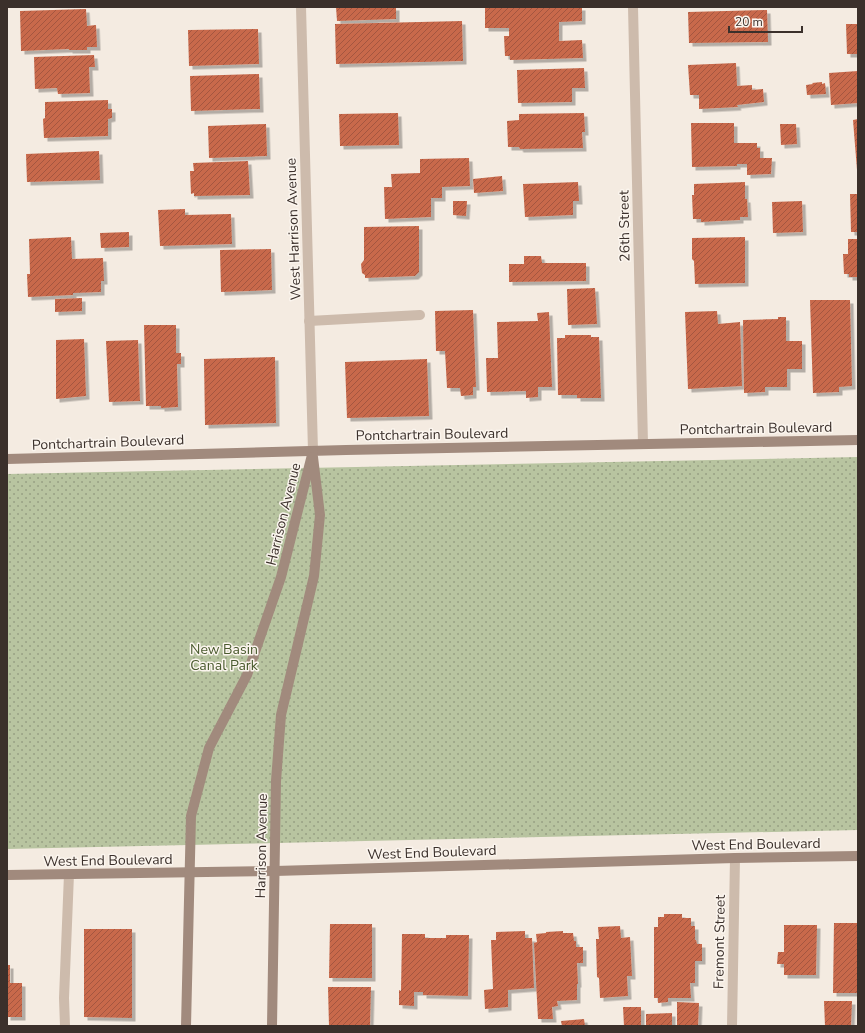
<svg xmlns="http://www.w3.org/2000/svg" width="865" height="1033" viewBox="0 0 865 1033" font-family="'Nunito Sans',sans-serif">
	<defs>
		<pattern id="park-dots" width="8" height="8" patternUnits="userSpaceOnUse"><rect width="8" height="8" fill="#b8c4a0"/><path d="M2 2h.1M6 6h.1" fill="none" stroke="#97a083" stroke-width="1.8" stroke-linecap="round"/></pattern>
		<pattern id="building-hatch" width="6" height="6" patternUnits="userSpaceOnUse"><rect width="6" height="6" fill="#c8694b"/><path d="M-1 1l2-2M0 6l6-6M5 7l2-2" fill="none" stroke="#a4573f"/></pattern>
		<filter id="shadow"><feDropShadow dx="3.5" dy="3.5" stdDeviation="0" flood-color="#0004"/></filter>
	</defs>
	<rect width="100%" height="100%" fill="#f4ebe1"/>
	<path fill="url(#park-dots)" d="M858,457V830L7,849V474Z"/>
	<g fill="url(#building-hatch)" filter="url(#shadow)">
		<path d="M336,7H396V19L337,21Z"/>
		<path d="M485,7H582V21L559,22V41L582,40L583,58L510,60V56H505L504,36H509V28H485Z"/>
		<path d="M86,9L87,26L96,25L97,47H87V50H69V49L21,51L20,11Z"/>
		<path d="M767,10L768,42L689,43L688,12Z"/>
		<path d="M462,21L463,61L336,64L335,24Z"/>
		<path d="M846,24H858V54H847Z"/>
		<path d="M258,29L259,64L189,66L188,30Z"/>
		<path d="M94,55L95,67H89L90,93L58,94L57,88L35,89L34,57Z"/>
		<path d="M736,63L737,86L752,85V90L763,89L764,102L737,105L738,107L699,109V95H690L688,65Z"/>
		<path d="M584,68L585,88H572V102L518,103L517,70Z"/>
		<path d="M858,71V103L831,105L829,73Z"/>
		<path d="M259,74L260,109L191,111L190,76Z"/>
		<path d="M822,82V84L825,83L826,94L807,95L806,85L813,84L812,83Z"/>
		<path d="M108,100V109H112V118L108,119V136L44,138L43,119L45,118V102Z"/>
		<path d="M398,113L399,145L340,146L339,114Z"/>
		<path d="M584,113L585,132H582L583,148L520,149L519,147H508L507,121L519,120V114Z"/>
		<path d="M858,119V170H857L853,120Z"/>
		<path d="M691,123H734V143H757V148H760V158H772L771,174L747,175V164H737V166L692,167Z"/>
		<path d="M266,124L267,156L209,158L208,126Z"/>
		<path d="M780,124H796L797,144L781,145Z"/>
		<path d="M99,151L100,180L27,182L26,154Z"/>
		<path d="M469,158L470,186L442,187V198H431V217L385,219L384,187H392L391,174L420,173V159Z"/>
		<path d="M248,161L250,195L194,196V193L191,194L190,171H194L193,163Z"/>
		<path d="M502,176L503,191L474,193L473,179Z"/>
		<path d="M578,182L579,201H573V215L525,217L523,184Z"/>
		<path d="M745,182V199H747L748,217H740V220L701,222V219H693L692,195H694V184Z"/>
		<path d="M850,194H858V232H851Z"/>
		<path d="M453,201H467L466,216L453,215Z"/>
		<path d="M802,201L803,232L773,233L772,202Z"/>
		<path d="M185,209V215L231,214L232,244L160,246L158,210Z"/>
		<path d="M419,226V272L415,276L365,278V275L362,273L361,264L364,260V227Z"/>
		<path d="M129,232V247L101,248L100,233Z"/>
		<path d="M71,237L72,259L103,258L104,281H101V292L73,293V295L28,297L27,274H30L29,239Z"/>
		<path d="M745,237V283L695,284L694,261L692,259V238Z"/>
		<path d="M848,239H858V277H849V274H844L843,254H848Z"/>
		<path d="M271,249L272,290L221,292L220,250Z"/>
		<path d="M524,256H541L542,263H586V281L509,282V264H524Z"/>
		<path d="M595,288L597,324L568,325L567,289Z"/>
		<path d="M82,298V311L55,312V299Z"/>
		<path d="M810,300H850L852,386L839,387V392L813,393Z"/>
		<path d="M473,310L476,387H473V395L461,396L460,388H447L445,351H436L435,311Z"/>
		<path d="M717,311L718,324L740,322L742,386L688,389L685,312Z"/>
		<path d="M549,312L552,387H538V397L526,398V391L487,392L486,358H498L497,322L538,321L537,313Z"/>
		<path d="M778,317H786V341H802V369H787V387H765V392L744,393L743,320L778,319Z"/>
		<path d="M144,325H176V353H181V364H177L178,407L161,408V406H146Z"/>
		<path d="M565,335H591V337H599L601,398H577V395H558L557,338H565Z"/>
		<path d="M84,339L86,396L56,399V340Z"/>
		<path d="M138,340L140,401L109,402L106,341Z"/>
		<path d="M275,357L276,423L205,425L204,359Z"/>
		<path d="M427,359L429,416L347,418L345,362Z"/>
		<path d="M664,914H682V918H691V926H695V940H696L697,944H702V961H695V983H690L691,998H668V1002L658,1003V998H654V927H658V917H664Z"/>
		<path d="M834,923H858V993H833Z"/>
		<path d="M330,924H372V978H329Z"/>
		<path d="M784,925H817L816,975H784V964H777L778,952H784Z"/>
		<path d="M620,926L621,938L630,937L632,976H627L628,996L600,998L599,978L597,977L596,939H599L598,927Z"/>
		<path d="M84,929H132V1018L84,1017Z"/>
		<path d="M525,931V938H532L534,988L508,990V1007L485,1009L484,990L493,989L491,940H496V932Z"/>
		<path d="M563,931V933H573L574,941H576V947H583V963H577L578,984H577V1000L557,1001L558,1006L552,1007L553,1019H538L534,943L537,942L536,934L546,933V932Z"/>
		<path d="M402,934H425V938H446V935H469L468,996L423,995V992H414V1006L399,1005V990L401,991Z"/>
		<path d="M7,965H10V983H22V1017H7Z"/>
		<path d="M328,987H371L370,1026H329Z"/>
		<path d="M824,1001H852L851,1026H825Z"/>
		<path d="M677,1002L699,1003L698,1026H677Z"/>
		<path d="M623,1007H641V1026H624Z"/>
		<path d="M672,1013V1026H646V1014Z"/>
		<path d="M584,1019L585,1026H562L561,1021Z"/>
	</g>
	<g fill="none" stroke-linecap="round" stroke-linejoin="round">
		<g stroke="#cdbbac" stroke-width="10">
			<path d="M309,321L420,315"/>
			<path d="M65,1026L64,998L69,874"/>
		</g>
		<g stroke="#cdbbac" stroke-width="10">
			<path d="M301,7L313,451"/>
			<path d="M633,7L643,444"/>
			<path d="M732,1026L735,858"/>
		</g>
		<g stroke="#a18a7d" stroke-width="10">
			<path d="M7,459L346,450L858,440"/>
			<path d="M7,875L275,871L735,858L858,856"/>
			<path d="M186,1026L191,816L209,748L247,675L281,577L313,451"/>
			<path d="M272,1026L276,781L281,715L314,576L320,515L313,457"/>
		</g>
	</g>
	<g text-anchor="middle" stroke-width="3" stroke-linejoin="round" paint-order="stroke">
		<g font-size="14" fill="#3b302b" stroke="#fbf5ee">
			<text transform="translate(624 226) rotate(-91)" y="5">26th Street</text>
			<text transform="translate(293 229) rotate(-92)" y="5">West Harrison Avenue</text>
			<text transform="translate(756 428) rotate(-1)" y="5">Pontchartrain Boulevard</text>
			<text transform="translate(432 434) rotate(-1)" y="5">Pontchartrain Boulevard</text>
			<text transform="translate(108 442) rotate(-2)" y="5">Pontchartrain Boulevard</text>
			<text transform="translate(283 514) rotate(-76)" y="5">Harrison Avenue</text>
			<text transform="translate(756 844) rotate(-1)" y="5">West End Boulevard</text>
			<text transform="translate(261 846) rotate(-89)" y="5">Harrison Avenue</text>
			<text transform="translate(432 852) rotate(-2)" y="5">West End Boulevard</text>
			<text transform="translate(108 860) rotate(-1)" y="5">West End Boulevard</text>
			<text transform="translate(719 942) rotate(-89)" y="5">Fremont Street</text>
		</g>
		<g font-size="14" fill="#4a5a2e" stroke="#fbf5ee">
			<text x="224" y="654">New Basin<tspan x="224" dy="16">Canal Park</tspan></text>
		</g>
	</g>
	<rect width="865" height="1033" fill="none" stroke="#3b302b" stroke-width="16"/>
	<path d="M729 26v6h73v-6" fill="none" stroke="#3b302b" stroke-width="2"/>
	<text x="735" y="26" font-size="12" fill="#3b302b" stroke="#fbf5ee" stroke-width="3" paint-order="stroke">20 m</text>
</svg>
